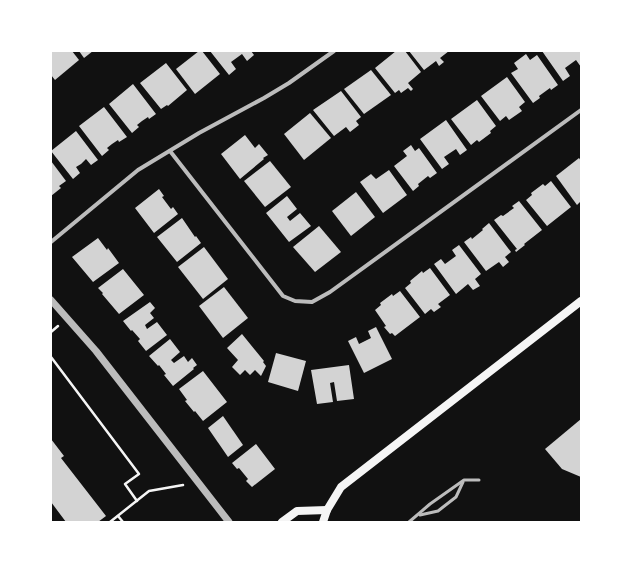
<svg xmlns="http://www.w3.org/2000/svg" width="632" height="573" viewBox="0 0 632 573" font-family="Mulish,sans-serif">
	<rect width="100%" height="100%" fill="#111"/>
	<g fill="#d3d3d3">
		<path d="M51,51H72L79,60L55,80L51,75Z"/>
		<path d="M79,51H93L84,58Z"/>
		<path d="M199,51H202L220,74L195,94L176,69Z"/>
		<path d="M210,51H251L254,55L247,61L242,54L231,62L236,69L229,75Z"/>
		<path d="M396,51H405L421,72L408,83L413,89L411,91L408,88L401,93L399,90L395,93L375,68Z"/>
		<path d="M409,51H449L440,58L444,62L439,66L436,61L424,70Z"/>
		<path d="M542,51H580L581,67L576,60L565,68L570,76L563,81Z"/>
		<path d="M526,54L530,60L537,55L558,85L551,90L550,88L539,96L540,98L533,103L511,73L518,69L514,63Z"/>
		<path d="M166,63L187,90L168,106L167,105L161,109L140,83Z"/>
		<path d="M371,70L391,95L364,114L344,89Z"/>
		<path d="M507,77L525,102L519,107L522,111L509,120L506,116L500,121L481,96Z"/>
		<path d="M133,84L156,114L149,119L148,117L142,121L137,125L139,127L132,133L109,104Z"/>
		<path d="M341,91L361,117L356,121L359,125L350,132L346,127L334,136L313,110Z"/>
		<path d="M477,100L496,126L490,131L491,133L479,142L477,140L471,145L451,119Z"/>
		<path d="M104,107L127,137L119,142L118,140L112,144L107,148L109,150L102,156L79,126Z"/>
		<path d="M310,113L331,138L304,160L284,134Z"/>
		<path d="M446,120L467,150L460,155L456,149L444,157L449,164L442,169L420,139Z"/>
		<path d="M76,131L98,160L91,165L86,159L81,164L76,167L80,173L73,179L51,151Z"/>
		<path d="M245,135L255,148L259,144L268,155L263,158L264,159L240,179L221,154Z"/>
		<path d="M411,145L415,151L419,148L437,173L430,178L428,176L418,184L419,186L413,191L394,166L407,156L403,151Z"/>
		<path d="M579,158L581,161V201L577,205L556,176Z"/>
		<path d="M51,161L66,181L59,186L61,188L51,196Z"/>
		<path d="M270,161L291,187L265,207L244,181Z"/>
		<path d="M389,170L407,195L383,213L360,182L371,174L376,179Z"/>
		<path d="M551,181L571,207L547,226L526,200L532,195L531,193L543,184L545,186Z"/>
		<path d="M159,189L164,196L162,197L171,209L173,207L178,214L154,233L135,208Z"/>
		<path d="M356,192L375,217L351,236L332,211Z"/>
		<path d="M287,196L297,209L287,217L290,221L300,213L311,226L289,242L266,213Z"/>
		<path d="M519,201L542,230L524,244L525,245L516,252L515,250L517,249L494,220L501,215L503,216L514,208L512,206Z"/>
		<path d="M182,218L195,237L196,236L201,243L177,262L157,237Z"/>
		<path d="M489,223L511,252L505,257L509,262L503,267L499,262L486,271L464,242L471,237L472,239L483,230L482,229Z"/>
		<path d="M319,226L341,252L315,272L293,247Z"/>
		<path d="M98,238L107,250L108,248L119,263L93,282L72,257Z"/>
		<path d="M459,245L481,274L475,279L480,286L473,290L468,284L456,294L434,264L441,259L445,264L456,256L452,250Z"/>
		<path d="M204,247L228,279L203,299L178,267Z"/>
		<path d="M430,268L450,295L438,304L441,307L434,312L431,309L425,314L405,288L411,283L410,281L422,271L423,273Z"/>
		<path d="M123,269L144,295L119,314L102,294L103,293L98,288Z"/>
		<path d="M224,287L248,318L223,338L199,306Z"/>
		<path d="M400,291L420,317L395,336L392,333L390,334L384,327L386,326L375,310L381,305L380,303L392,294L393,296Z"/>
		<path d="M150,302L155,308L150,313L154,318L145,325L147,329L157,322L167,335L146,351L138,341L140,339L132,330L131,331L123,321Z"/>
		<path d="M376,327L392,359L364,373L348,341L356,337L359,344L371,338L368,331Z"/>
		<path d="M242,334L264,361L263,362L266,366L261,376L255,370L250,375L245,370L240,375L232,367L238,360L227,348Z"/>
		<path d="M170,339L180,352L171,360L174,363L184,356L188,362L192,358L197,365L193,368L194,369L173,386L164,375L166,374L159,365L158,366L149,356Z"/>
		<path d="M276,353L306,361L298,391L268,382Z"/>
		<path d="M349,365L354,399L337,401L334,382L330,383L333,402L317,404L311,370Z"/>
		<path d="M203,371L227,402L203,421L195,411L194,412L185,401L187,400L179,389Z"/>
		<path d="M223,416L243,445L228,457L208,428Z"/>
		<path d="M581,419V477L562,469L545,449Z"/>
		<path d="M51,439L64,456L61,458L106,516L98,522H66L51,502Z"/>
		<path d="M256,444L275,469L252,487L246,481L248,479L239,468L237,469L232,463Z"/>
	</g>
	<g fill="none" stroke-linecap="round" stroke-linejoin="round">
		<g stroke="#f5f5f5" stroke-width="2.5">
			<path d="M51,332L58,326"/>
			<path d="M51,357L139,474L125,484L137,501"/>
			<path d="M118,516L123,522"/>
			<path d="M110,522L149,491L183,485"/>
		</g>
		<g stroke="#bcbcbc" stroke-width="3">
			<path d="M420,515L438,511L456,497L463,482"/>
			<path d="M409,522L430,504L464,480H479"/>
		</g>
		<g stroke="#bcbcbc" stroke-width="4">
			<path d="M170,151L283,296L295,301L312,302L330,292L581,110"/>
			<path d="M51,242L138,170L199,133L264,98L289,83L334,51"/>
		</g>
		<path stroke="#bcbcbc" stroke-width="7" d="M51,300L96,351L229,522"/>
		<g stroke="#f5f5f5" stroke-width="8">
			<path d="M282,522L297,511L327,510"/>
			<path d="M323,522L327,510L341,487L581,301"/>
		</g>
	</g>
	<rect width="632" height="573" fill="none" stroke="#ffffff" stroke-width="104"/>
</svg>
